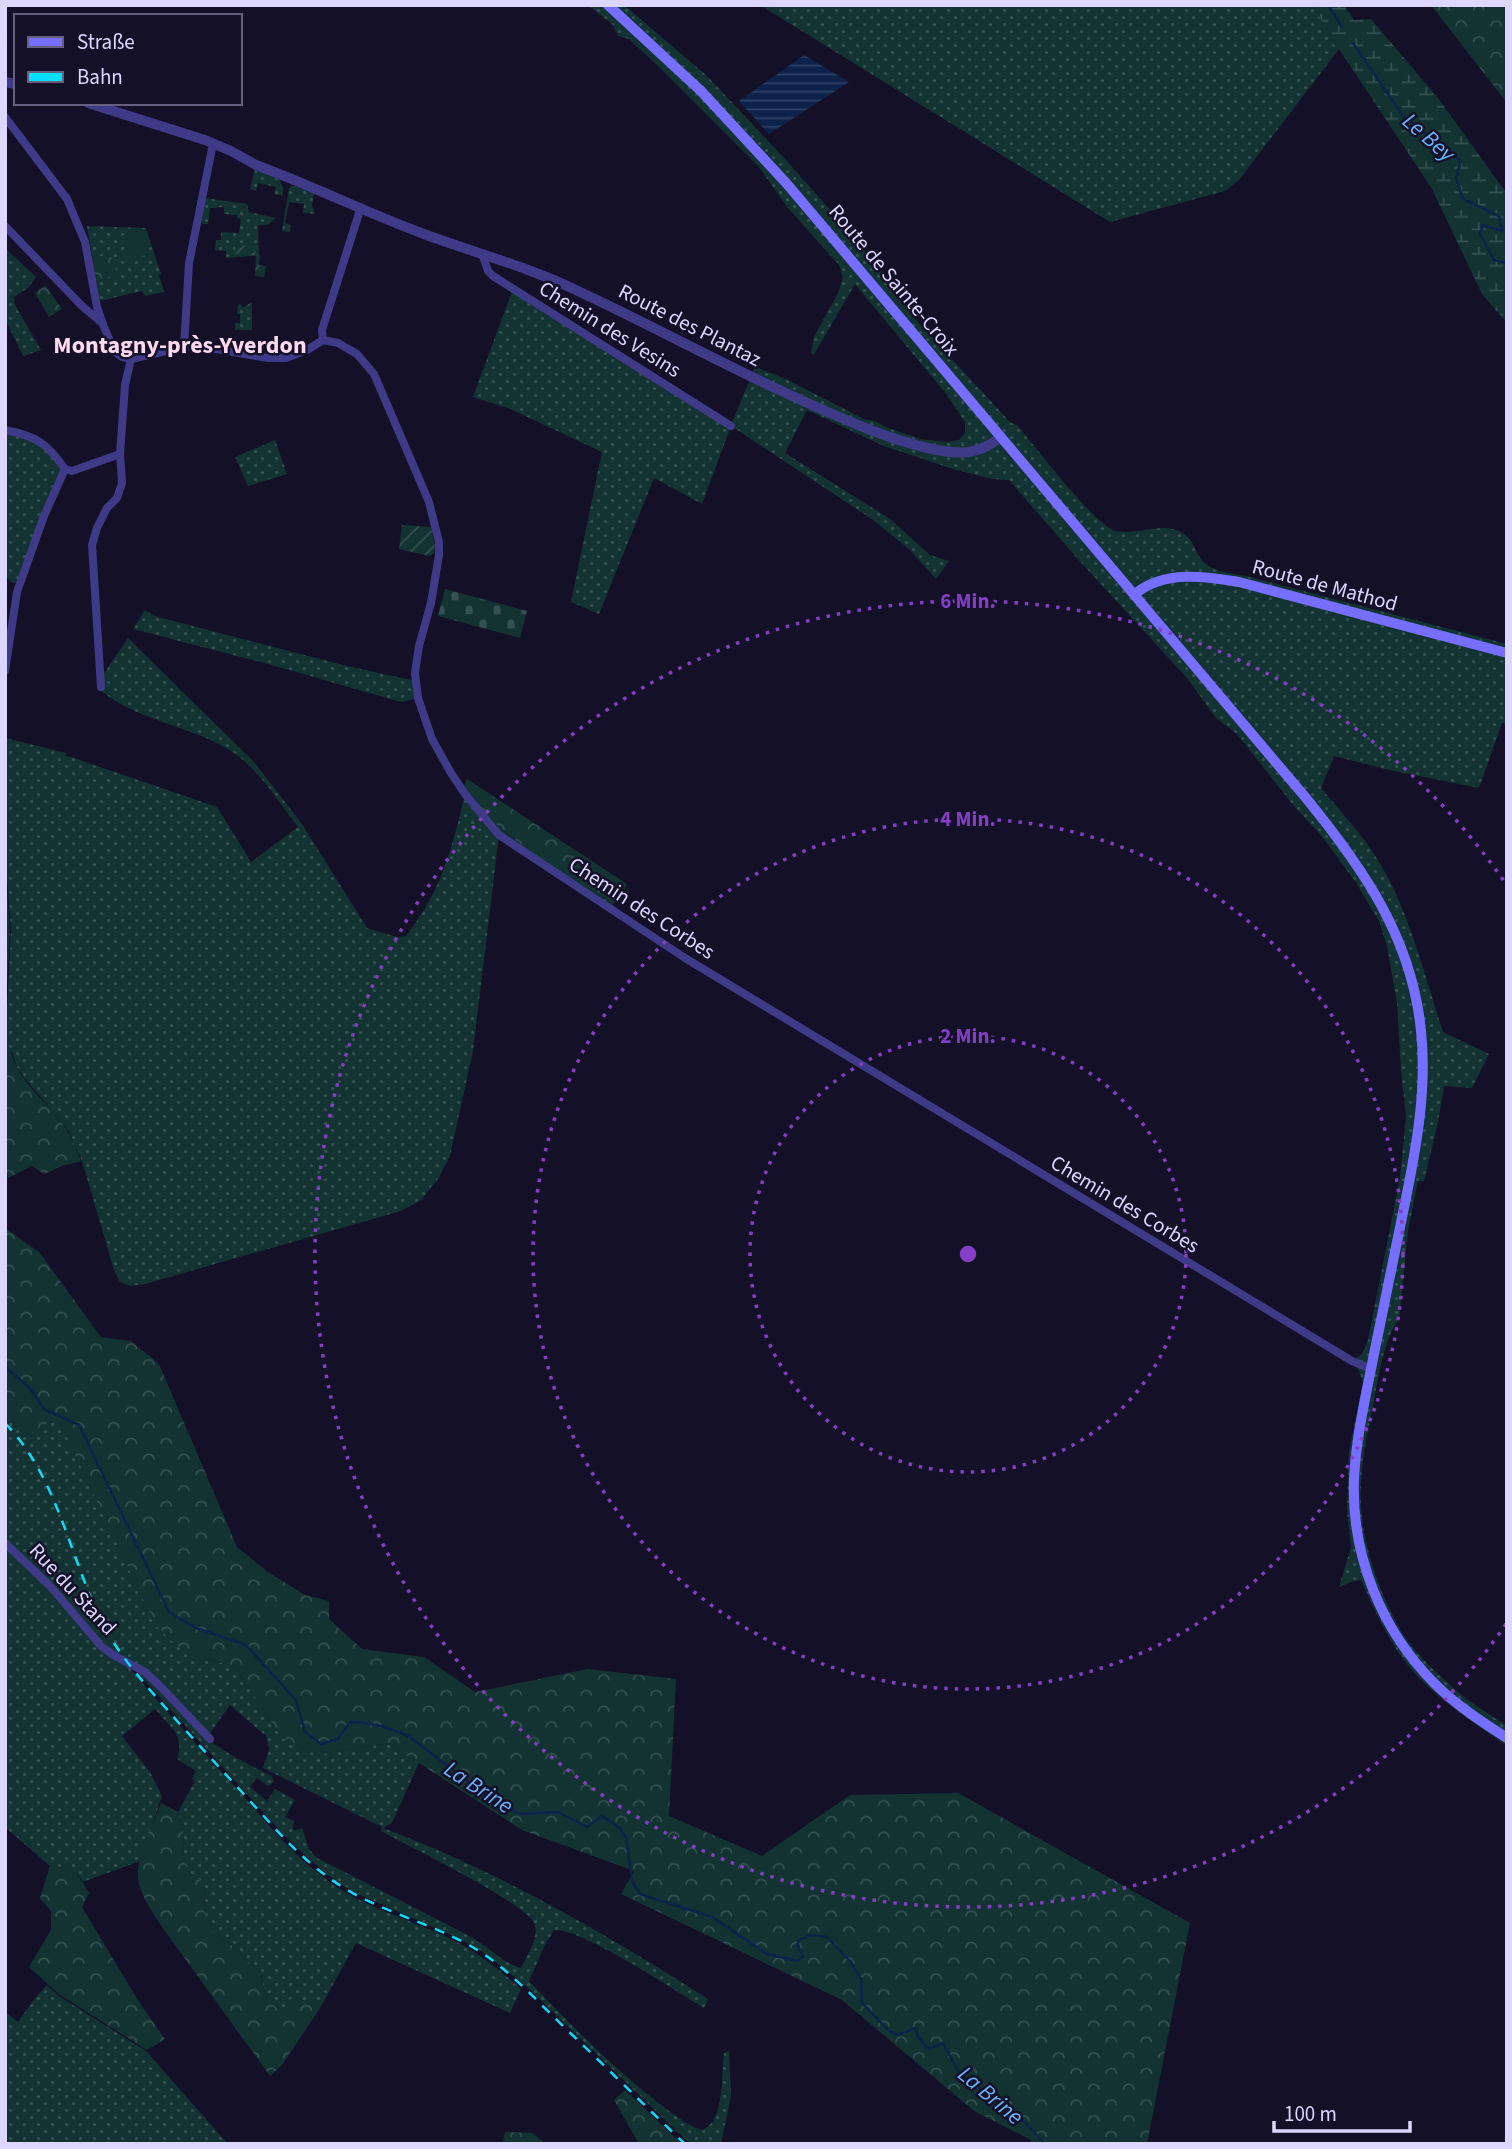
<svg xmlns="http://www.w3.org/2000/svg" width="1512" height="2149" viewBox="0 0 1512 2149" font-family="'Source Sans 3',sans-serif">
	<defs>
		<pattern id="grass-dots" width="8" height="8" patternUnits="userSpaceOnUse" patternTransform="scale(1.75)"><rect width="8" height="8" fill="#123332"/><path d="M2 2h.1M6 6h.1" fill="none" stroke="#345051" stroke-width="1.8" stroke-linecap="round"/></pattern>
		<pattern id="forest-crowns" width="20" height="18" patternUnits="userSpaceOnUse" patternTransform="scale(1.75)"><rect width="20" height="18" fill="#123332"/><path d="M2 6a3 3 0 1 1 6 0M12 15a3 3 0 1 1 6 0" fill="none" stroke="#345051"/></pattern>
		<pattern id="wetland-marsh" width="20" height="14" patternUnits="userSpaceOnUse" patternTransform="scale(1.75)"><rect width="20" height="14" fill="#123332"/><path d="M1 5h8M5 5V1M11 12h8M15 12V8" fill="none" stroke="#345051"/></pattern>
		<pattern id="cemetery-stones" width="16" height="16" patternUnits="userSpaceOnUse" patternTransform="scale(1.75)"><rect width="16" height="16" fill="#123332"/><path d="M2 7V4a2 2 0 0 1 4 0v3zM10 15v-3a2 2 0 0 1 4 0v3z" fill="#345051"/></pattern>
		<pattern id="garden-furrows" width="10" height="10" patternUnits="userSpaceOnUse" patternTransform="scale(1.75)"><rect width="10" height="10" fill="#123332"/><path d="M-1 1l2-2M0 10L10 0M9 11l2-2" fill="none" stroke="#345051"/></pattern>
		<pattern id="water-rules" width="6" height="5" patternUnits="userSpaceOnUse" patternTransform="scale(1.75)"><rect width="6" height="5" fill="#0c224b"/><path d="M0 2.5h6" fill="none" stroke="#2f4166"/></pattern>
	</defs>
	<rect width="100%" height="100%" fill="#141028"/>
	<g fill="url(#grass-dots)">
		<path d="M588,5H624L707,76L785,159L848,230L889,281L912,316L1010,422L1018,426C1034,445 1096,527 1116,531C1139,536 1162,520 1184,534C1193,540 1194,548 1199,556C1208,572 1229,573 1246,576L1507,644V724L1502,723L1479,788L1389,770L1334,756L1321,788C1344,815 1369,842 1386,874C1411,920 1427,983 1443,1032L1489,1054L1472,1088L1444,1086L1438,1122L1424,1181H1418L1408,1231L1399,1320C1384,1336 1377,1385 1373,1406C1366,1439 1359,1473 1361,1507C1364,1550 1381,1597 1403,1634C1417,1656 1439,1675 1458,1692C1473,1705 1491,1715 1507,1726V1746C1477,1725 1446,1705 1420,1679C1393,1651 1376,1614 1361,1580L1354,1581L1339,1587L1351,1547L1347,1511L1349,1451L1363,1383L1359,1371L1352,1361L1362,1354L1368,1340L1400,1178L1406,1115L1401,1071L1397,1003L1387,946L1379,921L1355,881L1321,835L1294,806L1237,734L1216,718L1187,678L1076,557L1009,480L992,479L953,469L884,446L807,410L785,453L890,519L930,555L949,561L936,579L910,550L872,519L731,426L702,504L654,478L599,614L571,602L602,452L508,408L473,397L513,289L731,425L755,367L784,378L866,420H872L888,428L920,439L948,442L959,440L965,433V422L947,395L855,284L813,356L811,353L814,337L838,293L843,278L839,265L788,208L759,167L657,65L629,39L618,36L613,25Z"/>
		<path d="M760,5H1312L1339,49L1239,180L1225,191L1110,222Z"/>
		<path d="M255,169L280,180L283,188V196L274,194L276,187L258,183L256,191L250,189Z"/>
		<path d="M292,186H295L314,194L312,205L315,214L303,213L304,204L289,202L285,223L291,225L290,232L282,231L289,188Z"/>
		<path d="M205,198L247,204L249,212L276,218L267,225H258L259,255L226,258V251L215,250L216,240H221V232L239,233L241,219L237,218V215L224,214V207L210,208L208,224H203L200,220Z"/>
		<path d="M87,226L146,228L161,274L159,275L164,292L145,296L142,291L100,301Z"/>
		<path d="M5,248L36,277L28,288L14,297L15,305L41,350L23,356L5,319Z"/>
		<path d="M252,302V330H235V323H240V314H237L238,305L240,304L243,308Z"/>
		<path d="M5,430L38,441L62,466L17,582L13,583L8,579L5,571Z"/>
		<path d="M275,440L287,474L248,486L235,457Z"/>
		<path d="M145,610L154,616L347,666L416,681L418,698L401,702L268,664L133,629Z"/>
		<path d="M128,638L254,762L302,824L367,928L397,937L406,936C443,888 451,851 465,794L464,785L488,819L537,857L613,904V911L499,835L473,1051L450,1156L438,1179L421,1200L401,1211L145,1284L130,1286L120,1282L114,1270L82,1161L68,1130L23,1076L17,1067L12,1052L5,1054V861L10,931L6,1005L7,1009L11,930L5,851V738L66,753L65,755L217,807L251,862L298,827C278,801 259,769 231,751C190,725 137,721 100,690L103,675Z"/>
		<path d="M57,1416L156,1626L186,1654L234,1666L282,1738L317,1755L388,1743L419,1763L392,1823L383,1828C498,1871 605,1933 708,1999L704,2008C675,1991 584,1929 554,1930L544,1947L529,1981C571,2025 613,2068 661,2105C675,2115 686,2125 703,2130C725,2119 721,2076 724,2053L729,2051L731,2096L721,2144H690L525,1985L480,1950L456,1937L358,1894L334,1880L306,1856L283,1834L131,1665C164,1684 181,1718 210,1741C229,1755 251,1766 272,1776L274,1782L268,1786L257,1778L250,1787L267,1801L275,1789L295,1800L285,1817L294,1821L293,1830H298L302,1828L309,1849L317,1858C368,1884 420,1910 471,1937C488,1946 502,1963 521,1968C527,1955 540,1937 534,1923C526,1903 406,1845 381,1831L382,1827L263,1768L269,1749L266,1736L230,1705L208,1736C181,1710 160,1676 124,1661C160,1705 199,1747 237,1789C266,1822 295,1858 331,1883C370,1910 416,1921 457,1942C481,1955 501,1971 521,1989L510,2013L356,1943L320,2008L293,1996L282,2013L266,2000L261,1974L230,1944L216,1937L204,1910L205,1884L187,1871L183,1849L184,1835L178,1812L195,1781L192,1779L196,1771L177,1759C185,1733 170,1728 155,1709L122,1736L150,1772L162,1796L140,1861L83,1882C75,1870 64,1866 50,1866L5,1827V1417L28,1435Z"/>
		<path d="M47,1985L59,1996L146,2051L228,2144H5V2012L18,2022L36,1997Z"/>
	</g>
	<g fill="url(#forest-crowns)">
		<path d="M1431,5H1507V103Z"/>
		<path d="M106,255L112,258L117,273L115,276L96,280L92,258Z"/>
		<path d="M45,285L62,309L49,317L35,293Z"/>
		<path d="M467,779L627,884L621,898L613,904L537,857L488,818L464,786Z"/>
		<path d="M11,1052C18,1082 50,1104 67,1130C73,1140 77,1151 81,1161L62,1166L44,1174L32,1166L8,1178L5,1166V1054Z"/>
		<path d="M5,1228L39,1252L101,1337L131,1341L159,1364L237,1547L268,1572L305,1595L329,1601V1619L362,1649L424,1657L475,1692L588,1669L676,1679L669,1816L762,1856L850,1795L958,1793L1190,1923L1147,2144H1031V2140L974,2111L842,2000L621,1894L634,1871L522,1830L388,1743L317,1755L282,1738L234,1666L186,1654L156,1626L57,1417L28,1435L5,1417Z"/>
		<path d="M161,1803L178,1812L184,1835L183,1849L187,1871L205,1884L204,1910L216,1937L230,1944L261,1974L266,2000L282,2012L293,1996L320,2008L282,2065L270,2076L160,1924C152,1911 140,1895 138,1879C136,1857 153,1824 161,1803Z"/>
		<path d="M50,1866C72,1866 79,1875 89,1893L82,1907L139,2002L165,2039L147,2050L60,1995L29,1967L51,1930V1911L40,1898Z"/>
		<path d="M625,2090L682,2144H639L614,2100Z"/>
		<path d="M505,2132L532,2133L546,2144H503Z"/>
	</g>
	<path fill="url(#wetland-marsh)" d="M1312,5H1344L1354,20L1371,19L1438,98L1507,194V323L1482,294L1432,189L1339,49Z"/>
	<path fill="url(#cemetery-stones)" d="M445,589L527,611L520,638L438,616Z"/>
	<g fill="url(#garden-furrows)">
		<path d="M254,244L256,255H260L259,265L266,266L264,277L255,276L256,255L237,257L235,247Z"/>
		<path d="M402,525L431,527L435,547L434,553L429,556L399,549Z"/>
	</g>
	<path fill="#123332" d="M141,230L149,254L129,260L121,236Z"/>
	<path fill="url(#water-rules)" d="M804,55L849,82L769,134L739,101Z"/>
	<g fill="none" stroke-linecap="round" stroke-linejoin="round">
		<g stroke="#0c224b" stroke-width="2.5">
			<path d="M1328,5L1342,27"/>
			<path d="M1353,43L1403,116L1461,161L1456,178L1463,199L1499,216L1502,231L1483,225L1480,234L1494,260L1507,263"/>
			<path d="M5,1367L28,1386L44,1409L79,1425L169,1612L196,1628L246,1645L296,1700L305,1732L321,1744L338,1739L350,1722C371,1722 391,1728 410,1737L495,1802L521,1814L558,1812L587,1827L602,1816L620,1828L626,1838L632,1881L640,1894L712,1917L767,1954L798,1961L803,1956L798,1947V1941L810,1935L827,1937L850,1961L861,1979L862,2003L889,2031L899,2035L915,2028L918,2037L928,2049L943,2043L960,2075L1015,2112L1045,2144"/>
		</g>
		<g stroke="#3f3a88" stroke-width="8">
			<path d="M5,117L67,199L85,242L97,307L104,327L115,352L122,357L131,359"/>
			<path d="M361,207L322,330L323,340L338,343L357,354L374,374L429,502L439,542V555L431,603L419,646L415,673L418,698L432,739L451,773L465,794L499,835L685,958L1352,1361L1371,1369"/>
			<path d="M5,226L82,306L101,322"/>
			<path d="M482,253L488,271L493,276L731,426"/>
			<path d="M184,347L189,263L213,144"/>
			<path d="M131,359L184,347L210,348L268,358H286L307,350L323,340"/>
			<path d="M5,430C36,436 47,443 65,469"/>
			<path d="M5,671L17,592L44,516L65,469L72,471L120,454"/>
			<path d="M101,687L92,545L97,528L107,508L117,498L122,483L120,454L125,385L131,359"/>
			<path d="M5,1543L50,1586L102,1647L115,1656L145,1672L162,1688L210,1739"/>
		</g>
		<g stroke="#3f3a88" stroke-width="10">
			<path d="M5,82L16,84"/>
			<path d="M88,103L205,140L231,151L256,165C313,186 367,213 424,234C475,253 529,267 578,291C657,328 733,370 812,405C850,422 890,440 932,449C960,455 978,455 1001,437"/>
		</g>
		<g stroke="#756eff" stroke-width="10">
			<path d="M608,5L701,91L787,184L1306,798C1363,868 1412,938 1421,1031C1427,1087 1417,1144 1406,1198C1395,1250 1385,1302 1374,1354C1366,1395 1356,1437 1354,1479C1351,1555 1381,1630 1435,1684C1456,1705 1482,1722 1507,1738"/>
			<path d="M1135,594C1164,570 1204,576 1239,582L1507,653"/>
		</g>
		<path stroke="#03e0ff" stroke-width="2.5" stroke-dasharray="10 9" stroke-linecap="butt" d="M5,1423C62,1482 70,1566 109,1635C128,1667 154,1694 178,1722C209,1756 240,1790 271,1824C297,1853 325,1879 360,1897C401,1918 447,1929 485,1955C514,1975 538,2002 563,2026C604,2065 644,2105 685,2144"/>
	</g>
	<g fill="none" stroke="#853dc5" stroke-width="3.5" stroke-dasharray="3.5 7">
		<circle cx="968" cy="1254" r="218"/>
		<circle cx="968" cy="1254" r="435"/>
		<path d="M1506 1624A653 653 0 1 1 1506 884"/>
	</g>
	<g text-anchor="middle" stroke-width="5" stroke-linejoin="round" paint-order="stroke">
		<g font-size="21" fill="#ddd7ff" stroke="#141028">
			<text transform="translate(894 280) rotate(50)" y="7">Route de Sainte-Croix</text>
			<text transform="translate(690 325) rotate(27)" y="7">Route des Plantaz</text>
			<text transform="translate(610 329) rotate(32)" y="7">Chemin des Vesins</text>
			<text transform="translate(1325 585) rotate(15)" y="7">Route de Mathod</text>
			<text transform="translate(642 908) rotate(33)" y="7">Chemin des Corbes</text>
			<text transform="translate(1125 1204) rotate(31)" y="7">Chemin des Corbes</text>
			<text transform="translate(73 1589) rotate(47)" y="7">Rue du Stand</text>
		</g>
		<g font-size="23" font-style="italic" fill="#65b4ff" stroke="#141028">
			<text transform="translate(1429 137) rotate(41)" y="8">Le Bey</text>
			<text transform="translate(479 1787) rotate(33)" y="8">La Brine</text>
			<text transform="translate(991 2095) rotate(40)" y="8">La Brine</text>
		</g>
		<g font-size="24" font-weight="bold" fill="#ffd9f0" stroke="#141028">
			<text x="180" y="353">Montagny-près-Yverdon</text>
		</g>
	</g>
	<circle cx="968" cy="1254" r="10" fill="#853dc5" stroke="#141028" stroke-width="3.5"/>
	<g font-size="21" text-anchor="middle" font-weight="bold" fill="#853dc5" stroke="#141028" stroke-width="5" stroke-linejoin="round" paint-order="stroke">
		<text x="968" y="608">6 Min.</text>
		<text x="968" y="826">4 Min.</text>
		<text x="968" y="1043">2 Min.</text>
	</g>
	<rect width="1512" height="2149" fill="none" stroke="#ddd7ff" stroke-width="14"/>
	<rect x="14" y="14" width="228" height="91" fill="#141028" stroke="#64607e" stroke-width="2"/>
	<rect x="28" y="37" width="35" height="10" fill="#756eff" stroke="#64607e" stroke-width="2"/>
	<text x="77" y="49" font-size="21" fill="#ddd7ff">Straße</text>
	<rect x="28" y="72" width="35" height="10" fill="#03e0ff" stroke="#64607e" stroke-width="2"/>
	<text x="77" y="84" font-size="21" fill="#ddd7ff">Bahn</text>
	<path d="M1274 2121v10h136v-10" fill="none" stroke="#ddd7ff" stroke-width="3.5"/>
	<text x="1284" y="2121" font-size="21" fill="#ddd7ff" stroke="#141028" stroke-width="5" paint-order="stroke">100 m</text>
</svg>
